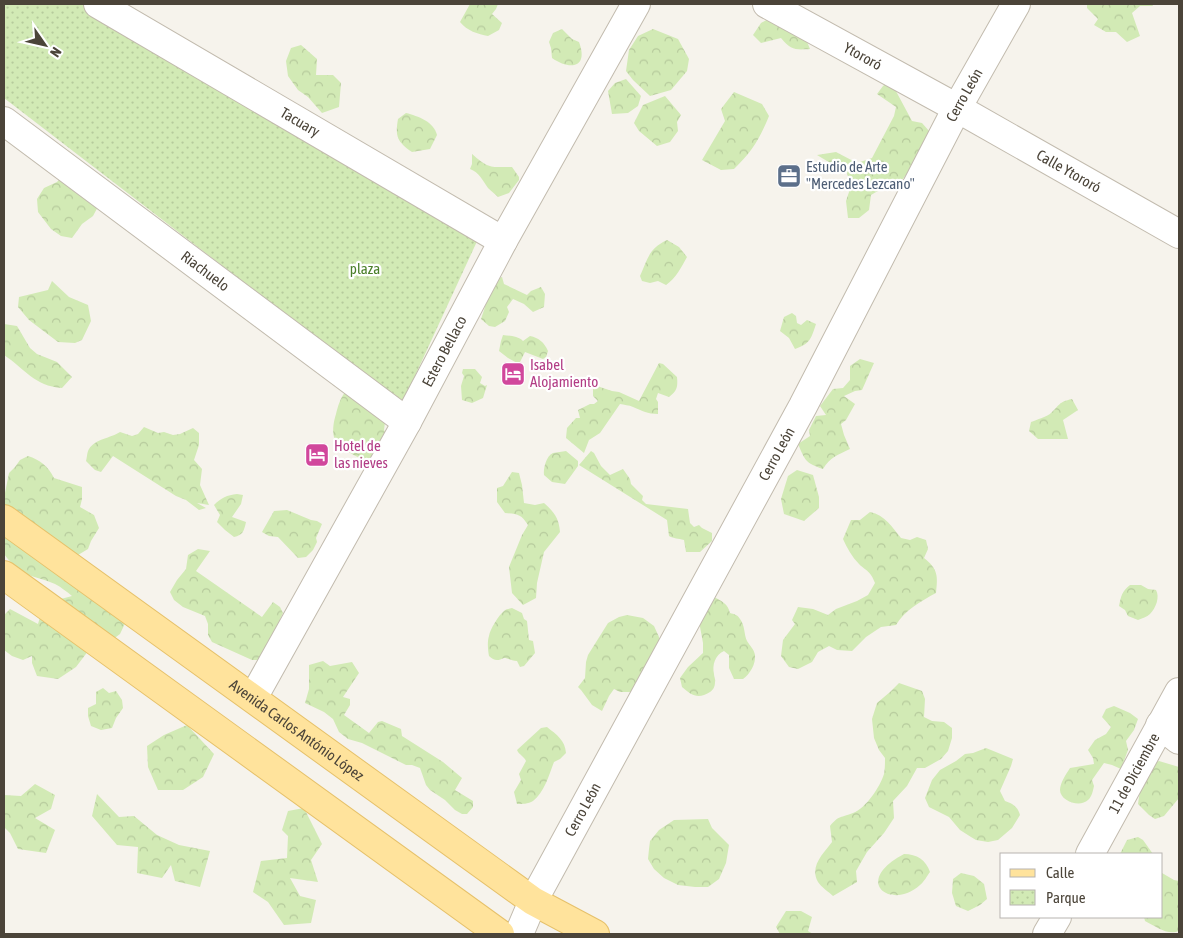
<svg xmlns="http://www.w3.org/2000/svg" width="1183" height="938" viewBox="0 0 1183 938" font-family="'Asap Condensed',sans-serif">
	<defs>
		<pattern id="forest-crowns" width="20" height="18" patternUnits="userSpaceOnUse" patternTransform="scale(1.25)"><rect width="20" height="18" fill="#d2eab5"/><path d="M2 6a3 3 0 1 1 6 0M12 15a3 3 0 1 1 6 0" fill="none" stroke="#b6ca9c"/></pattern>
		<pattern id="park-dots" width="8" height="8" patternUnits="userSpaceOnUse" patternTransform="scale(1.25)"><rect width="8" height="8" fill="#d2eab5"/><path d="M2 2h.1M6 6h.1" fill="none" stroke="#b6ca9c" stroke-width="1.8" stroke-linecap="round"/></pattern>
	</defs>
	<rect width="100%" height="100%" fill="#f6f3ec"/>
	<g fill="url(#forest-crowns)">
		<path d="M470,4H498L496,9L492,14L502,23L499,30L488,36C478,34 467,31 460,22Z"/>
		<path d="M1087,4H1154L1152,6H1140L1132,13L1140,36L1127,42L1116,32H1106L1094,25L1098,19L1087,8Z"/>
		<path d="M777,14L801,27L810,49C795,50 791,50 781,38L761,43L753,35L761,23Z"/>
		<path d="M562,29L572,39L579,42C589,69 569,70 552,58L551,48L549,42L553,33Z"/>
		<path d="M653,29L678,39L689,59L687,71L671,90L650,96L633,80L626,71L629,50L638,36Z"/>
		<path d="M301,45L317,59L316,75H333L341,83L339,107L322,113L308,97L298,90L288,76L286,61L291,48Z"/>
		<path d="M626,79L641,96L638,106L628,113L612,114L608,91L615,83Z"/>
		<path d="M890,80L912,121L922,123L930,132L910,169L900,183L889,189L883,188L871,195L869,210L859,218H848L846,201L851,186L847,173L817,155L836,152L857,163L872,158L894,116L896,107L877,94L883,86Z"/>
		<path d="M734,92L762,104L769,116C760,138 752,152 734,169L721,170L702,160L725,121L721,109Z"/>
		<path d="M665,96L681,115L677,122L678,131L670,142L657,146L639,131L634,123L643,105Z"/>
		<path d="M406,113C418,116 434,122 437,135L430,149L412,152C397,142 395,136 398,119Z"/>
		<path d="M472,154C489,169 490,167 512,167L519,177V180L509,193L498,197C495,194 491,191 488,188C483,181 479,172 470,169L472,164Z"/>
		<path d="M62,176L101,201L93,216L82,224L72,238L61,236L51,229L38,212L37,199L44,188L57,182Z"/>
		<path d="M667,240L679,247L687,257C681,268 676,278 666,285L658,281L650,283L642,281L640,276C648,259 648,249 667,240Z"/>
		<path d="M502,277L504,284L527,295L531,291L541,287L545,294L544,307L533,312L524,304L513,299L507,307L509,312L505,321L495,327L489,326L481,319C486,306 488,293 492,280Z"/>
		<path d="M52,281L69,297L88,305L91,321L82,340L75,343L58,342L29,320L18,307L19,297L48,290Z"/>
		<path d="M792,313L796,316L797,323L801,325L807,320L816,324C811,339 810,344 795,349L789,338L780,331L784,317Z"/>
		<path d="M4,324L17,326L30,348L37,354L57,362L72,377L62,388C34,386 25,369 4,355Z"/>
		<path d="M503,335C510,336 518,336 523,341L530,336C539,338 544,342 548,351L546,357L543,359L525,352L519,364L508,358L499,351L501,341Z"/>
		<path d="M860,359L874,363L862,390L855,391L844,396L855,404L846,420L841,424L844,435L850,449C838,455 830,457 823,469C805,463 805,460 798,444L810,436L809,430L816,416L826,415L820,406L833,389L843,388L850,380V366Z"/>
		<path d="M659,363L663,364L677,377C678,387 677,391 669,397L658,393L656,399L658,402V414C647,414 643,411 633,407C629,405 624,405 620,404L600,433L589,440L584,453L566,438L567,428L576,418H580L578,410L590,404H594L598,401L593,396V388L597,386L612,391L619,392L639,401Z"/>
		<path d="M463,369H475L482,377L480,383L485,386L487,385L483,398L472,403L462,400L461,386L464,376L462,373Z"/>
		<path d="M345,392L386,414L384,430L388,437L372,463C361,459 338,449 334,437C332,430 334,420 336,414C338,406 340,399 345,392Z"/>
		<path d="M1072,399L1078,410L1063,420L1068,439H1038L1029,431L1031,422C1036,420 1048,416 1051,413C1060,405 1058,402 1072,399Z"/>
		<path d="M144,427L158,433L164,432L173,435L180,434L193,428L199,433V445L194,460L202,469L200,485L209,505L197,503L206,508L199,510L186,500L176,496L113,456L101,472L95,470L86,461C87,458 87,452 89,449C95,439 111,438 120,432L132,436L138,434Z"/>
		<path d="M566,451L578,461V466L565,484L552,482L544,475C543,469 546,456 553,453C557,452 562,452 566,451Z"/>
		<path d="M591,451L594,453L601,466L610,475L623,469L630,479L631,484L643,496L642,500L646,504L688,509L690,523L694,527L699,525L702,528L712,533V541L700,552H686L684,540C678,538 674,539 669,536L667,520L579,465Z"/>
		<path d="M28,456C40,460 48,466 54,478L82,487V499L80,507L94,515L99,528L91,541L88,549L73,558L129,615L120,634L108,643L95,642L76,667L58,679L37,676L32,663V656L23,660L12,656L4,650V615L10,609L38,624L42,610L61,599L72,596C67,592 61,587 55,584C31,574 22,578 4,554V498L9,473L15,467L20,460Z"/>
		<path d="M797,470L813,475L819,497V508L804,521L784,514L781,499L788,476Z"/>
		<path d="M512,472L519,473L522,485L524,503L535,505L544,503C554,512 559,518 560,532L544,552L537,583L536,598L523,605L512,593L509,567L522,535L528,525C521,514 518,514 505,513L497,502V488L503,486Z"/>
		<path d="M237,494L243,495L241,504L232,517L246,522C244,531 243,535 234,537L225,530L217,522L220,515L214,505C221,498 227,495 237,494Z"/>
		<path d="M287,510L311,520L317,521L322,524L316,538L317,542L313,550L306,557L298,558L278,537L269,536L262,532L274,511Z"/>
		<path d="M870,512C885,515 892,527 901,538L910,540L917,537L926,540L928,549L924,558C938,569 938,576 936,593C921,601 904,611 896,625L881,627L866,637L852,651L837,650L829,646L818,652L812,662L798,669L789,667L781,656L783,640L795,624L792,620L798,607L813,609L828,615L836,609L857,601L868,595L875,583C870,570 867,572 859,564C852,557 847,548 843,539L851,520H860Z"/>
		<path d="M198,549L210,551L196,571L262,617L273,602L280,607L283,613L280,619L279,629L260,660H252L212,642L208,635V624L205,616L183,607L174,600L170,592L177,580L186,569L188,555Z"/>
		<path d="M1130,585H1141L1148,589L1156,590C1160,597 1156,608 1150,614C1147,617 1142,618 1138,620L1128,616L1125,610L1119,606C1121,596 1122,591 1130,585Z"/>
		<path d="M714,597C722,601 728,604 730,613C734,614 738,615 740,619C745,625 744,635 747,641C750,646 754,649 755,655C756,664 750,674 743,679H734L729,668V655L724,651C715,655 712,665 714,674C714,677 716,680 715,682C715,687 713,690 710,692C698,700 691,695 682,687L680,678L688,667L703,653V643L698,616Z"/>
		<path d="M512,608L522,613L524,619L527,621L529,640L533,641L535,653L524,666L520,667L517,661C512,661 508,658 504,658C498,661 494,661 489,656C488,650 487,642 489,636C490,629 499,615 504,611C506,609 509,609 512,608Z"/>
		<path d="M627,615L643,618L654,626L659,637V653L640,692H620L614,689L609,696L602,711L592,705L581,690L578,687L585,678L586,662L588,655L608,623L619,617Z"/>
		<path d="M323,661L330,666L352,662L359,673L343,697L350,699V705L344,715L369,733L378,722L382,721L401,729L402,736L443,762L462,778L455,790L473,801V807L467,814H462L455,810L445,800L430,790L426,785L420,768L412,765H406L362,743L348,739L339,732L333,719L324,712L305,703L309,689V665Z"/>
		<path d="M899,683L922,691L925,699L924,717L932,721L944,722L952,728V738L948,751L941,759L925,768H917L907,786L893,801L894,818L884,833L867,852L856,871L857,882L833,896C829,892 821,887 818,882C809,866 824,853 832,842L830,826C839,815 841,818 853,813C866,808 880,787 884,774C885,769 885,763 885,758L879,750L874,738L872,719L877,703L890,692Z"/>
		<path d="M103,688L109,693L116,691L122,700L123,708L116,718L112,728L101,730L91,726L88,716V708L96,704V692Z"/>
		<path d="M1114,706L1130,713L1138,719L1134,730L1126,741L1128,750L1121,769L1112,765L1104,763L1092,780L1094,786C1093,790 1092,797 1088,800C1080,808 1060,801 1060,790C1060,783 1066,774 1070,768L1094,764L1093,758L1088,750L1095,740L1106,734L1111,727L1102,717L1106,709Z"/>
		<path d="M187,725L214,754L203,777L183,790H158L148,767L147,746L164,735Z"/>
		<path d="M547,727C557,735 565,740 566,753L560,759L554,762C549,775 544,793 533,801C528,804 522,804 517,804L514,792L521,780L519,774L526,761C524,756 519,755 517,750L541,728Z"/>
		<path d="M986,748L1013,759L1011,766L1000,791L1005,801C1012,803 1018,807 1020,815L1012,828L998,840L988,842L976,840L971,837L960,830L949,817L929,807L925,798L932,780L940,770L956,761L965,754L973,753Z"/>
		<path d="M1159,761L1179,767V798L1164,816L1155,819L1149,815L1138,804L1142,776L1149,765Z"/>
		<path d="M35,784L55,795L51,809L35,818L55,830L46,853L18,849L10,833L4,827V795L21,796Z"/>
		<path d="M97,794L119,817L134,816L157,835L179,845L210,851L200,887L175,881L171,865L162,878L137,873L138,847L117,845L92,816Z"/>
		<path d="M304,808L322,844L311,860L318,882L290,878L300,896L316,900L311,923L284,925L268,902L253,892L261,861L287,858L288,836L282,830L288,811Z"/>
		<path d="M708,819L712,828L729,845L726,863L719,879L708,887H695L678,885L664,878L654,869L648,859L649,849L650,841L659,830L674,820Z"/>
		<path d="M1138,837L1143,840L1153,854H1120L1127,840Z"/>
		<path d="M904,854C917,854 926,860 930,872C927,876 924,882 920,885C892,911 851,882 904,854Z"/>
		<path d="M961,873L974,876L984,884L987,899L980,905L968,911L956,906L952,893L953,879Z"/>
		<path d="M1162,873L1174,880L1179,881V931C1168,936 1155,926 1145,921L1144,917H1162Z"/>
		<path d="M786,911H801L812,917L808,931L813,934H780L776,927Z"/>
	</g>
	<path fill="url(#park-dots)" d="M4,4H88L479,237L402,404L4,98Z"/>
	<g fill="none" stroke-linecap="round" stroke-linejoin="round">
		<defs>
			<g id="minor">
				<path id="s1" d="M98,4L503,241"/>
				<path id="s2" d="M767,4L957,108L1179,234"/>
				<path id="s3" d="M4,121L407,422"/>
				<path id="s4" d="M253,698L407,422L503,241L636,4"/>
				<path d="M1160,725L1179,740"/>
				<path id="s5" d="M1090,854L1179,692"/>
				<path id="s6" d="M519,934L533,901L803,406L957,108L1016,4"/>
				<path d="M1047,934L1057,917"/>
			</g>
			<g id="major">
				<path id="s7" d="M4,519L533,901L595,934"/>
				<path d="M4,575L500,934"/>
			</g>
		</defs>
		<use href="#minor" stroke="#c2bbae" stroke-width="30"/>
		<use href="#major" stroke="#e6c16a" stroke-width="30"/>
		<use href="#minor" stroke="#fff" stroke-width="28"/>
		<use href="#major" stroke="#ffe39c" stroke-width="28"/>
	</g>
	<defs>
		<symbol id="office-square" viewBox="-11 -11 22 22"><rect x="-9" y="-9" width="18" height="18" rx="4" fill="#5c6f8a" stroke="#fff"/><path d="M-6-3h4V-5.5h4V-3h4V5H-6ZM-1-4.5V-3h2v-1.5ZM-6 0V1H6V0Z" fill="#fff"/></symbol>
		<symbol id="hotel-square" viewBox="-11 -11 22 22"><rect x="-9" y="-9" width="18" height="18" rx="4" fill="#d1479c" stroke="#fff"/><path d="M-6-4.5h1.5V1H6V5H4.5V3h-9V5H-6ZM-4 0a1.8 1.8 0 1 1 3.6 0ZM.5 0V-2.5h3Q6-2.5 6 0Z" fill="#fff"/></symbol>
	</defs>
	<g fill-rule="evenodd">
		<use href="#office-square" x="775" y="162" width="28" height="28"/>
		<use href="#hotel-square" x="499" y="360" width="28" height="28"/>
		<use href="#hotel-square" x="303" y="441" width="28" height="28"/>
	</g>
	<g text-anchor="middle" stroke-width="4.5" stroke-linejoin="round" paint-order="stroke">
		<g font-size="15" fill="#4b4439" stroke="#fff">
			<text dy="5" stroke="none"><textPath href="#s2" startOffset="109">Ytororó</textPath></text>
			<text dy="5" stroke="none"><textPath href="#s6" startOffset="950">Cerro León</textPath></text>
			<text dy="5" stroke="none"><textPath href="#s1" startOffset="234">Tacuary</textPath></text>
			<text dy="5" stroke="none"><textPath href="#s2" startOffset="345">Calle Ytororó</textPath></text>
			<text dy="5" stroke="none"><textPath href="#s3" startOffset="251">Riachuelo</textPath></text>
			<text dy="5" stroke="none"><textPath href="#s4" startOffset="396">Estero Bellaco</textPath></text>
			<text dy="5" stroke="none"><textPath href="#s6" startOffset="545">Cerro León</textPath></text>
			<text dy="5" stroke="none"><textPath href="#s7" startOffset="361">Avenida Carlos António López</textPath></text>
			<text dy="5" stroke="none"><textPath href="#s5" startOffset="92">11 de Diciembre</textPath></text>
			<text dy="5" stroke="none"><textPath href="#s6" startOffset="140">Cerro León</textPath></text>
		</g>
		<g font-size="15" fill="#4e5e75" stroke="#fff" text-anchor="start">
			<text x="806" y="172">Estudio de Arte<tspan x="806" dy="17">"Mercedes Lezcano"</tspan></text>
		</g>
		<g font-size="15" fill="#4a7f2a" stroke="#fff">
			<text x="365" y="274">plaza</text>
		</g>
		<g font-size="15" fill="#b23c85" stroke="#fff" text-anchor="start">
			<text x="530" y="370">Isabel<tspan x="530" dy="17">Alojamiento</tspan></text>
			<text x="334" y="451">Hotel de<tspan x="334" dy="17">las nieves</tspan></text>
		</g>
	</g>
	<rect width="1183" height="938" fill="none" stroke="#4b4439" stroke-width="10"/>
	<rect x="1000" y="853" width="162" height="65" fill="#ffffff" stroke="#b7b4b0"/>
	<rect x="1010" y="869" width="25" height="8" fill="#ffe39c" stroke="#b7b4b0"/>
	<text x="1046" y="878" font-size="15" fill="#4b4439">Calle</text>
	<rect x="1010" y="890" width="25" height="15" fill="url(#park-dots)" stroke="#b7b4b0"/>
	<text x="1046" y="903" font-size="15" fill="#4b4439">Parque</text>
	<g transform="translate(45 45) rotate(124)" stroke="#ffffff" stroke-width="4" paint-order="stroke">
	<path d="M0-4L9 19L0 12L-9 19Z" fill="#4b4439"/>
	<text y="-8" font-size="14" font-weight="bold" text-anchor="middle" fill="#4b4439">N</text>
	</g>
</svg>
